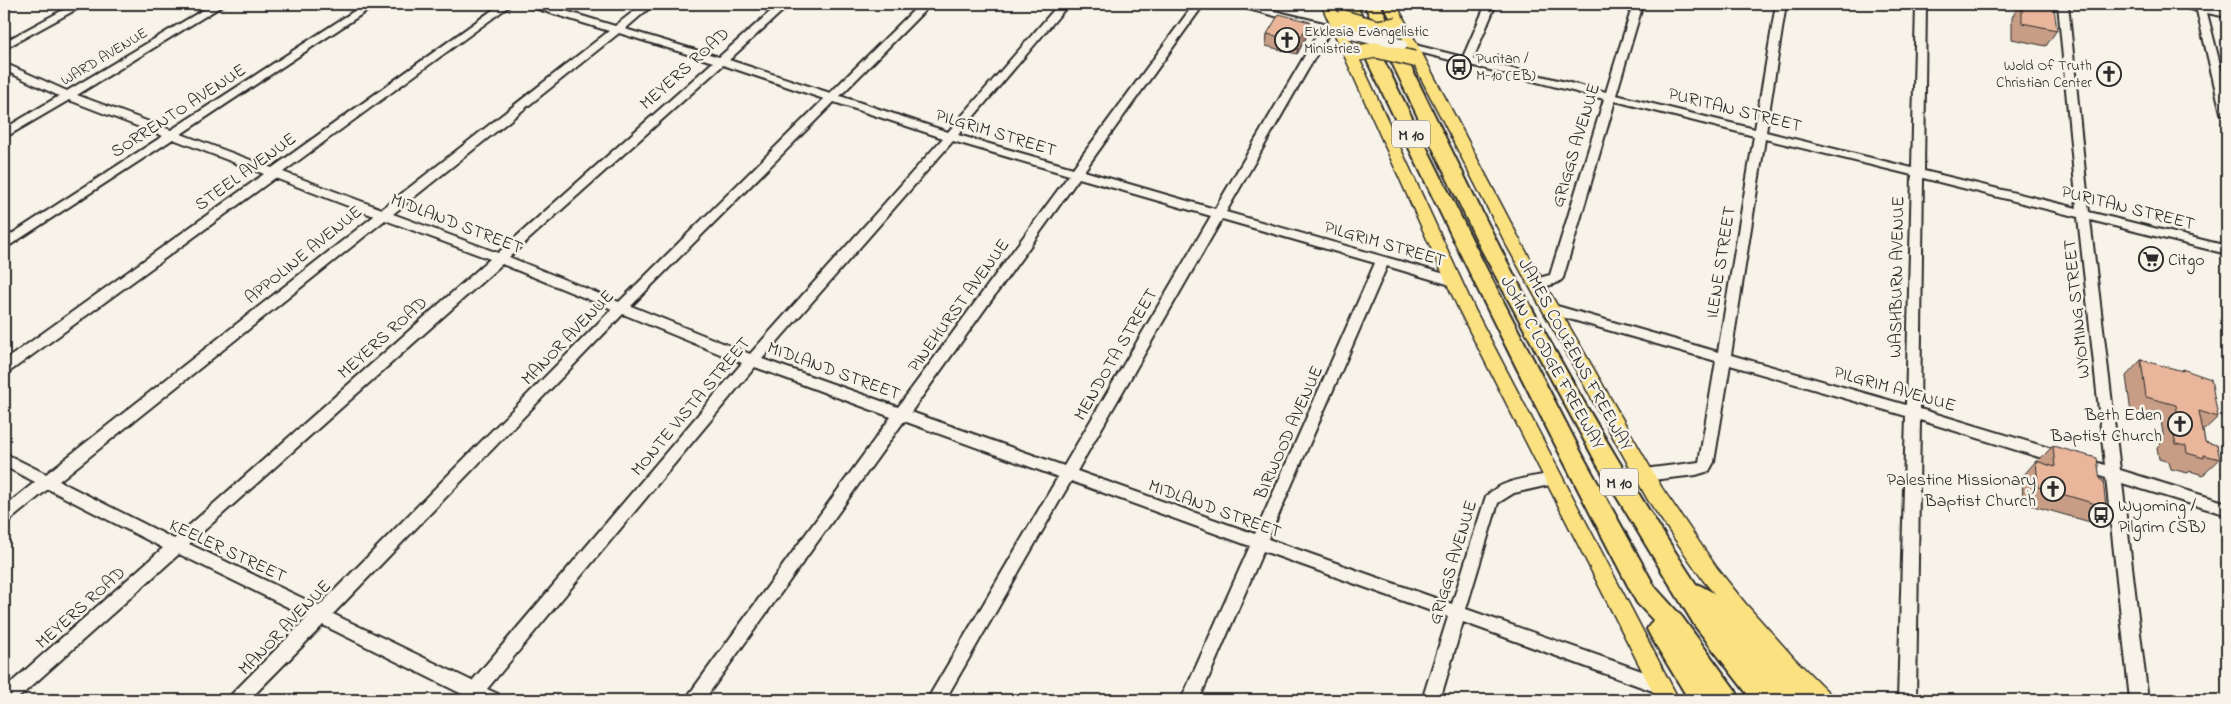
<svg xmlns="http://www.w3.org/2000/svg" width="2231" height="704" viewBox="0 0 2231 704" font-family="'Indie Flower',sans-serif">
	<rect width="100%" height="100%" fill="#f7f3e8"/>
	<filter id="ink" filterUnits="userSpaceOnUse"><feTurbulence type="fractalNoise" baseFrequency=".02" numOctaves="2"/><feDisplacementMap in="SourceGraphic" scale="10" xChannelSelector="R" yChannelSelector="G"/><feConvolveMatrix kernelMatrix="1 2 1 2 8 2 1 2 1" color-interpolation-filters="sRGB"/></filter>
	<g filter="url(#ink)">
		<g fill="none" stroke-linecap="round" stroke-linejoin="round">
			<defs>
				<g id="minor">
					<path d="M74,4H86L4,49V42Z"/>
					<path d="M213,4H225L77,95L171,130L365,4H377L181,134L272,168L501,4H512L283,172L382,209L609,31L528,6L527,4H542L615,26L643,4H654L625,29L719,57L779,4H790L729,60L830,93L920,4H931L840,96L948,132L1059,4H1069L958,135L1073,168L1194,4H1204L1084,171L1215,209L1321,28L1229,4H1246L1340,27V31H1330L1226,212L1459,278L1461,281L1454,286L1387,266L1268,539L1452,604L1486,496C1504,479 1529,478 1553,473L1558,475L1561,479L1558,483L1514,493L1498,503L1466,609L1667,680L1670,686L1667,692L1661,694L1463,622L1440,700H1422L1448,617L1263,551L1199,700H1181L1250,546L1071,481L945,700H927L1058,477L904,421L704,700H685L891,417L755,367L487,689L498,694L501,700H458L462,694L323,625L249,700H229L232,694L308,617L179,554L16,700H4V689L163,548L48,489L9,521L4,522V507L35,482L4,466V453L46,474L374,216L275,178L9,372L4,373V361L264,174L173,139L4,249V239L163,136L69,100L4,138V129L59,96L4,70V63L67,91ZM619,33L713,62L498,253L393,214ZM723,65L824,99L619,302L509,257ZM834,102L943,138L750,354L631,306ZM953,141L1069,175L898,407L762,359ZM1079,178L1211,216L1064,466L911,412ZM1222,219L1375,263L1255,534L1077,471ZM385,220L490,259L174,539L59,481ZM502,264L612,309L319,606L189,544ZM623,314L742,363L472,681L333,614Z"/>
					<path d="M1486,4H1496L1473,59L1606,92L1633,4H1643L1616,95L1755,129L1776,4H1786L1766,132L1912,168L1916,4H1926L1924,171L2077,208L2058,4H2068L2089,212L2227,246V254L2090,220L2120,470L2227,503V515L2122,483L2148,700H2130L2106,478L1920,420L1916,700H1898L1906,416L1730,365L1714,462L1709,471L1696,475L1644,481L1639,479L1637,475L1639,471L1644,469L1699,462L1716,361L1545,312L1543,309L1550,304L1718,352L1754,136L1615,101L1563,278C1558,285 1539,289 1531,286L1529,283L1531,280L1550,275L1604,99L1399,47L1398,45L1403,42L1463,57ZM1765,139L1912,175L1906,405L1731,355ZM1923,178L2078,217L2105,465L1920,409Z"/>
					<path d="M2171,4H2205L2206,7L2227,11V17L2207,13L2227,92V116L2221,113L2197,11Z"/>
				</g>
				<g id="major">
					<path d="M1321,4H1334L1475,310L1679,700H1657L1459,310Z"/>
					<path d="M1383,4H1396L1523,246L1662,488L1717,568L1745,603L1794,658L1829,693L1832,700H1806L1778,672L1703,580L1648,500L1507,246Z"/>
				</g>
				<g id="highway">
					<path d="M1340,4H1356L1484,264L1584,458L1655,587L1682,617L1736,691L1740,700H1689L1651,637L1647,629L1653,620L1637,603C1533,406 1436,205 1340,4Z"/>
					<path d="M1364,4H1380C1420,85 1459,167 1500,248C1559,363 1625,476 1696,584C1733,597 1780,661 1807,691L1811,700H1752L1695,626L1598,466L1481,249Z"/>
				</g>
			</defs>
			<use href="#minor" stroke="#2b2b2b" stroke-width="4"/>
			<use href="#major" stroke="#2b2b2b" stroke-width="3"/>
			<use href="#highway" stroke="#2b2b2b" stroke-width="4"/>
			<use href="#minor" fill="#f7f3e8" fill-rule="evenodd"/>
			<use href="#major" fill="#fbe180" fill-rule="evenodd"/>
			<use href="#highway" fill="#fbe180" fill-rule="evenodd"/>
			<defs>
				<path id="minor-bridge" d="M1351,33L1401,45"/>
				<g id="major-bridge">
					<path d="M1343,18L1377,28L1397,25"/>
					<path d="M1359,53L1376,50L1414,59"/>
				</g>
			</defs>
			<use href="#minor-bridge" stroke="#2b2b2b" stroke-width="15" stroke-linecap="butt"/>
			<use href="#major-bridge" stroke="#2b2b2b" stroke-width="18" stroke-linecap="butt"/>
			<use href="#minor-bridge" stroke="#f7f3e8" stroke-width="12"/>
			<use href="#major-bridge" stroke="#fbe180" stroke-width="15"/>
		</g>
		<g fill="#c89d86" stroke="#2b2b2b">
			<path d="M2020,4H2034L2057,30L2046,46L2012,39V17Z"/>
			<path d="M1310,22L1308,34L1297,54L1266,46L1267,34Z"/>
			<path d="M2141,360L2180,371L2182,369L2218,417L2203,431L2205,442L2220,459L2203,475L2190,471L2188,473L2171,469L2169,462L2159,459L2157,447L2164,440L2161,421L2131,413L2126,376Z"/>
			<path d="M2053,446L2100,480L2106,507L2090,522L2023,503L2022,477L2036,461H2038Z"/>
		</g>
		<path fill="#a37f6d" stroke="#2b2b2b" d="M1310,22L1308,34L1297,54L1298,41Z"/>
		<g fill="#e9b69c" stroke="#2b2b2b">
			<path d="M2022,4H2034L2054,8L2057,30L2022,23Z"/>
			<path d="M1279,14L1310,22L1298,41L1267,34Z"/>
			<path d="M2141,360L2183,371L2182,369L2211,379L2218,417L2199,411L2205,442L2217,445L2220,459L2204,455V458L2187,453L2186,446L2176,444L2173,431L2181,433L2176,405L2146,397Z"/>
			<path d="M2053,446L2097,458L2100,480H2103L2106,507L2038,487L2036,461L2055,467Z"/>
		</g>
	</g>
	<defs>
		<symbol id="church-ring" viewBox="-11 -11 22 22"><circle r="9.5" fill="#f7f3e8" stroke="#2b2b2b" stroke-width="1.5"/><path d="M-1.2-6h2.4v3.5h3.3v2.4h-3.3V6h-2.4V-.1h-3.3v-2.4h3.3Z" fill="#2b2b2b"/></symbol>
		<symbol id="bus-ring" viewBox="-11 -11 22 22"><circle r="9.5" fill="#f7f3e8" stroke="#2b2b2b" stroke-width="1.5"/><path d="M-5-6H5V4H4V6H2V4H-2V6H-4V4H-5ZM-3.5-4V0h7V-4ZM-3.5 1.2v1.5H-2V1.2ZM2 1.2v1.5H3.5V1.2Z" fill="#2b2b2b"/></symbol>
		<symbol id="supermarket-ring" viewBox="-11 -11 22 22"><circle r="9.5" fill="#f7f3e8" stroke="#2b2b2b" stroke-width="1.5"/><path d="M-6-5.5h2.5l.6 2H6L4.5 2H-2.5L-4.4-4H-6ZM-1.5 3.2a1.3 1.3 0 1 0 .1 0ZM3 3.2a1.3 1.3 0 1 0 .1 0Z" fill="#2b2b2b"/></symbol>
	</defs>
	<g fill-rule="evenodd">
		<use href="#church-ring" x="1273" y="26" width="28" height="28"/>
		<use href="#bus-ring" x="1445" y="53" width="28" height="28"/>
		<use href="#church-ring" x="2095" y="60" width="28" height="28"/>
		<use href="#supermarket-ring" x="2137" y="245" width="28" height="28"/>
		<use href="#church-ring" x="2166" y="410" width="28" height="28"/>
		<use href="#church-ring" x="2039" y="475" width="28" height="28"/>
		<use href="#bus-ring" x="2087" y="501" width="28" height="28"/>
	</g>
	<g text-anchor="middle" stroke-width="5" stroke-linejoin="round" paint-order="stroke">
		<g font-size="15" fill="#2b2b2b" stroke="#f7f3e8" text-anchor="start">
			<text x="1304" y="36">Ekklesia Evangelistic<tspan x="1304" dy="17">Ministries</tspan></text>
			<text x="1476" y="63">Puritan /<tspan x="1476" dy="17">M-10 (EB)</tspan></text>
			<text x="2092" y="70" text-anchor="end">Wold Of Truth<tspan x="2092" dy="17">Christian Center</tspan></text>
		</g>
		<g font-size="15" fill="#2b2b2b" stroke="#f7f3e8">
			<text transform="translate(104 56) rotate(-31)" y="5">WARD AVENUE</text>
		</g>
		<g fill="#f7f3e8" stroke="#686764" stroke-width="1">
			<rect x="1392" y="120.5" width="38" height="27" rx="4"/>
			<rect x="1600" y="468.5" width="38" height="27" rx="4"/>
		</g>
		<g font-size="16" font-weight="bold" fill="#2b2b2b">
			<text x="1411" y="140">M 10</text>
			<text x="1619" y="488">M 10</text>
		</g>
		<g font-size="18" fill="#2b2b2b" stroke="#f7f3e8">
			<text transform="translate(684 68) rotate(-42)" y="6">MEYERS ROAD</text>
			<text transform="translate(1735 109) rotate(14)" y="6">PURITAN STREET</text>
			<text transform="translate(178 110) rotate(-33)" y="6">SORRENTO AVENUE</text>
			<text transform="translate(996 132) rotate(17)" y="6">PILGRIM STREET</text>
			<text transform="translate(1575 145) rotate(-73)" y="6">GRIGGS AVENUE</text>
			<text transform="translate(245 171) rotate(-36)" y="6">STEEL AVENUE</text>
			<text transform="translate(2128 207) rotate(14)" y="6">PURITAN STREET</text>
			<text transform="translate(457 223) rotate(21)" y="6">MIDLAND STREET</text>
			<text transform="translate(1385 243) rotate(16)" y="6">PILGRIM STREET</text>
			<text transform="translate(303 254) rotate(-39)" y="6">APPOLINE AVENUE</text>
			<text transform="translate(1720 262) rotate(-81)" y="6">ILENE STREET</text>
			<text transform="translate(1896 277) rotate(-89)" y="6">WASHBURN AVENUE</text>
			<text transform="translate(958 305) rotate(-54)" y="6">PINEHURST AVENUE</text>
			<text transform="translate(2076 309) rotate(-96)" y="6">WYOMING STREET</text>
			<text transform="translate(382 337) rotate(-42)" y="6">MEYERS ROAD</text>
			<text transform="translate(567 337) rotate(-46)" y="6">MANOR AVENUE</text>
			<text transform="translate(1115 354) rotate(-60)" y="6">MENDOTA STREET</text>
			<text transform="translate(1576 354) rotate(61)" y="6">JAMES COUZENS FREEWAY</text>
			<text transform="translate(1553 362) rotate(61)" y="6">JOHN C LODGE FREEWAY</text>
			<text transform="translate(834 370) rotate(20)" y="6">MIDLAND STREET</text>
			<text transform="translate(1895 388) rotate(16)" y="6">PILGRIM AVENUE</text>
			<text transform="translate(690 406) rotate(-50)" y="6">MONTE VISTA STREET</text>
			<text transform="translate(1288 432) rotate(-66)" y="6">BIRWOOD AVENUE</text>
			<text transform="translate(1215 508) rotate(20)" y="6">MIDLAND STREET</text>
			<text transform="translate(228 550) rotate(25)" y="6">KEELER STREET</text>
			<text transform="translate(1452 562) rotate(-73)" y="6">GRIGGS AVENUE</text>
			<text transform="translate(80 607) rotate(-42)" y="6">MEYERS ROAD</text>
			<text transform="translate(284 627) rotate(-46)" y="6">MANOR AVENUE</text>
		</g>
		<g font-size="18" fill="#2b2b2b" stroke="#f7f3e8" text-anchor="start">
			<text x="2168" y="265">Citgo</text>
			<text x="2162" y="420" text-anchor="end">Beth Eden<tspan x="2162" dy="21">Baptist Church</tspan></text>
			<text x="2036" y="485" text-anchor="end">Palestine Missionary<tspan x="2036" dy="21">Baptist Church</tspan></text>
			<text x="2118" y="511">Wyoming /<tspan x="2118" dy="21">Pilgrim (SB)</tspan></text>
		</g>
	</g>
	<rect width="2231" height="704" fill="none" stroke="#f7f3e8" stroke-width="20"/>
	<rect x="10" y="10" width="2211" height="684" fill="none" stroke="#2b2b2b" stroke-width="2" filter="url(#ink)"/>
</svg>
